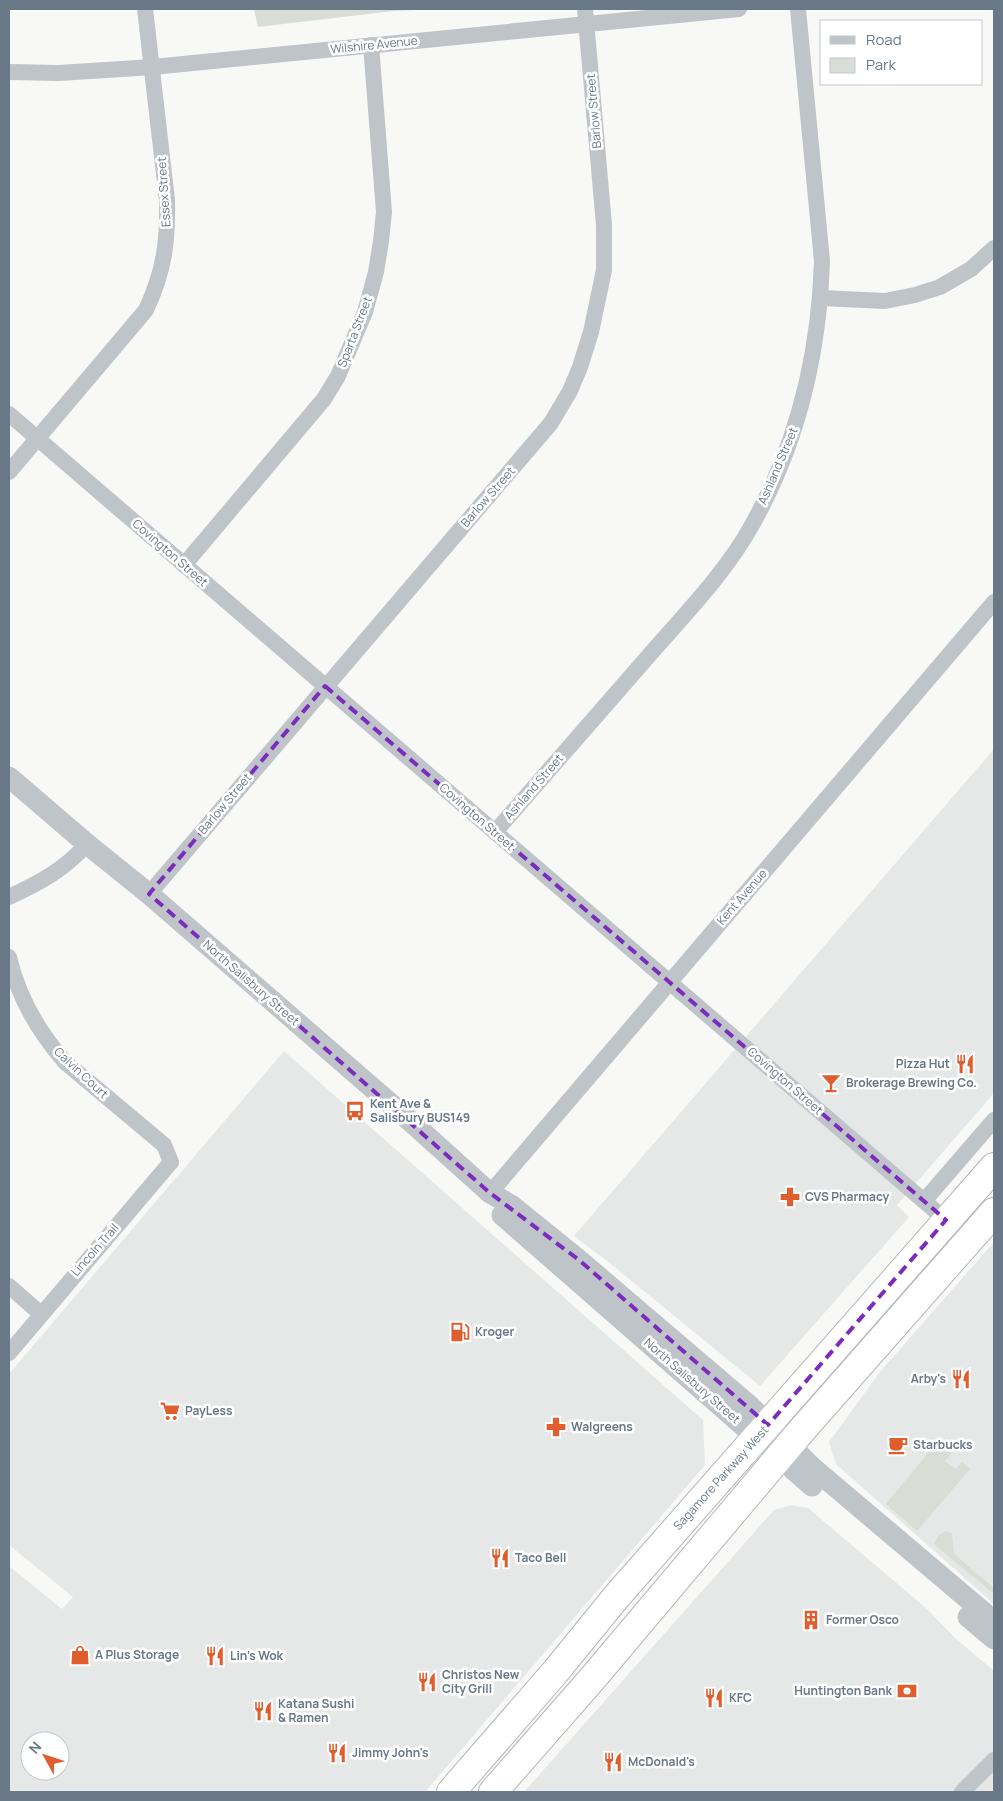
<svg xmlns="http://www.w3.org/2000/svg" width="1003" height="1801" viewBox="0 0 1003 1801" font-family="Manrope,sans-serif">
	<rect width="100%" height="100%" fill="#f8f8f6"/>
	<g fill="#e6e7e7" fill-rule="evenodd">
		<path d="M994,749V1093L897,1205L909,1217L760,1386L606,1260L574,1236Z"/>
		<path d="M284,1051L703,1420L705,1465L425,1792H9V1566L62,1609L73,1597L9,1545V1374ZM30,1741H60V1771H30Z"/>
		<path d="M994,1242V1604L836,1464L829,1442L880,1372Z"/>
		<path d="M791,1505L808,1508L927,1609L955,1638L994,1671V1792H524L774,1510Z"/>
	</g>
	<g fill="#d8ddd5">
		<path d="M254,9H437L393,11L258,27Z"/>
		<path d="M938,1441L952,1453L945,1461L956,1469L962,1462L970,1469L917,1531L886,1504Z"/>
		<path d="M946,1531L952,1534L954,1554L994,1588V1594L934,1544L939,1535Z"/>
	</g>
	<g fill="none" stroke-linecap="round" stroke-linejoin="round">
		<defs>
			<g id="trunk">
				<path d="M451,1792L556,1671L617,1596L994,1167"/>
				<path d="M493,1792L592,1679L802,1430L994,1212"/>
			</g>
		</defs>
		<use href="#trunk" stroke="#b3b7bb" stroke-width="30"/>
		<g stroke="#bfc4c8" stroke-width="16">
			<path d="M9,72L59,73L153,67L739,9"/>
			<path d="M821,298L885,301L915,295L940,287L971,269L994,248"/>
			<path d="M9,414L946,1220"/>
			<path d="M9,472L146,310C164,271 168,243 167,200L145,9"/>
			<path d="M184,565L324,399L338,376L365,312L376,272L381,241L384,212L371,45"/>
			<path d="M495,832C547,772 599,712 652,652C687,612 726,572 752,525C798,443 819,354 822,261L798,9"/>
			<path d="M149,894L551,423L570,391L580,367L591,332L604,270V225L585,9"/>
			<path d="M9,897C39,883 64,870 87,844"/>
			<path d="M9,957C18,997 38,1031 65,1062L164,1145L171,1162L9,1353"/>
			<path d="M490,1193L994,602"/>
			<path d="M924,1201L994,1120"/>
			<path d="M9,1286L41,1314"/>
			<path d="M962,1792L994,1760"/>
		</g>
		<g stroke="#bfc4c8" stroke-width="21">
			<path d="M9,777L87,844L149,894L399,1111L490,1193L511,1205L579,1260L750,1406L812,1467L994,1621"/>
			<path d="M502,1215L812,1486"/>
			<path d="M968,1617L994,1639"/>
		</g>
		<use href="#trunk" stroke="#fff" stroke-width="28"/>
	</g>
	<path fill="none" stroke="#7b2cbf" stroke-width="4" stroke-dasharray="10 6" stroke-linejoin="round" d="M325,686L946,1220L768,1425L579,1260L490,1193L149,894Z"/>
	<defs>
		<symbol id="restaurant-bare" viewBox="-9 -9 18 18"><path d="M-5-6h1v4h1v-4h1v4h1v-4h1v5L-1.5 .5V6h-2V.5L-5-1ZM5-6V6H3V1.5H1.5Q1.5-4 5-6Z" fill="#e05e2e" stroke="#fff" stroke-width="2.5" paint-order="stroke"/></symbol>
		<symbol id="bar-bare" viewBox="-9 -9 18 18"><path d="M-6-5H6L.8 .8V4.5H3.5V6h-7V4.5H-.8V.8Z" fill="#e05e2e" stroke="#fff" stroke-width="2.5" paint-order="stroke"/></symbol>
		<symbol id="bus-bare" viewBox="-9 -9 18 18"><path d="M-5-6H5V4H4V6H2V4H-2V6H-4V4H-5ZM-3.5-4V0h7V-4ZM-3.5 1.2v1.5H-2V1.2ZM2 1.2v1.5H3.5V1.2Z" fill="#e05e2e" stroke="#fff" stroke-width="2.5" paint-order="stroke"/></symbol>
		<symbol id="pharmacy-bare" viewBox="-9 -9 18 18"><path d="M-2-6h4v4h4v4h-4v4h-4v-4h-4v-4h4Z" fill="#e05e2e" stroke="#fff" stroke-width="2.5" paint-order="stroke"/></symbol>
		<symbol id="fuel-bare" viewBox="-9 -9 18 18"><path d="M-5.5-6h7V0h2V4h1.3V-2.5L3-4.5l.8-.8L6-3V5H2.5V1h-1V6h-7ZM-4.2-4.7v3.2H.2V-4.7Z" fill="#e05e2e" stroke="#fff" stroke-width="2.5" paint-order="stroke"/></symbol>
		<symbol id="supermarket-bare" viewBox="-9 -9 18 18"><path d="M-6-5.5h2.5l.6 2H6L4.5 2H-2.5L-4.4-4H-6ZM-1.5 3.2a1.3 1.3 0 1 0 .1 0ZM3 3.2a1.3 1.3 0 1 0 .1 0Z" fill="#e05e2e" stroke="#fff" stroke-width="2.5" paint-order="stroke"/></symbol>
		<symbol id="cafe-bare" viewBox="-9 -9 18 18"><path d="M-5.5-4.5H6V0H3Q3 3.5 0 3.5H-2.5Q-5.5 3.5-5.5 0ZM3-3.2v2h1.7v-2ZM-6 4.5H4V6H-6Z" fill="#e05e2e" stroke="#fff" stroke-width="2.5" paint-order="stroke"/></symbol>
		<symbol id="building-bare" viewBox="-9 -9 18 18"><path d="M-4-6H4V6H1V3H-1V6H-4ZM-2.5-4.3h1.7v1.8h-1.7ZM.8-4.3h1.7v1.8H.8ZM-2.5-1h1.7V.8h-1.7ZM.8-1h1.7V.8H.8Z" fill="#e05e2e" stroke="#fff" stroke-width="2.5" paint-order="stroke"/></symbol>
		<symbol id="shop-bare" viewBox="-9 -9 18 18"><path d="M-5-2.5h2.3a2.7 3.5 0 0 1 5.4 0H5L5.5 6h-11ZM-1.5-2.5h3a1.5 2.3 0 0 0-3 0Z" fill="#e05e2e" stroke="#fff" stroke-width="2.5" paint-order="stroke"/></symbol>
		<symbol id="bank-bare" viewBox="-9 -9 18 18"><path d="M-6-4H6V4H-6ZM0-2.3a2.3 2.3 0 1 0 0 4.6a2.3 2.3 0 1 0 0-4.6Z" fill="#e05e2e" stroke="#fff" stroke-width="2.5" paint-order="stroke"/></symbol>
	</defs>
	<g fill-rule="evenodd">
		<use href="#restaurant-bare" x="951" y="1050" width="28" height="28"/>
		<use href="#bar-bare" x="817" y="1069" width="28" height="28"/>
		<use href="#bus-bare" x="341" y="1097" width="28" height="28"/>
		<use href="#pharmacy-bare" x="776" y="1183" width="28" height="28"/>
		<use href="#fuel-bare" x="446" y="1318" width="28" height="28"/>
		<use href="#restaurant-bare" x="947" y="1365" width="28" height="28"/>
		<use href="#supermarket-bare" x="156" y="1397" width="28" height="28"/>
		<use href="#pharmacy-bare" x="542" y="1413" width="28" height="28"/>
		<use href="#cafe-bare" x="884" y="1431" width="28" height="28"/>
		<use href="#restaurant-bare" x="486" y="1544" width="28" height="28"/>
		<use href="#building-bare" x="797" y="1606" width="28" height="28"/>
		<use href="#shop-bare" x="66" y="1641" width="28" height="28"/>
		<use href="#restaurant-bare" x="201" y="1642" width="28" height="28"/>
		<use href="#restaurant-bare" x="413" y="1668" width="28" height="28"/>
		<use href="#bank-bare" x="893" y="1677" width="28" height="28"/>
		<use href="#restaurant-bare" x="700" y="1684" width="28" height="28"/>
		<use href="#restaurant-bare" x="249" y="1697" width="28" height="28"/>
		<use href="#restaurant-bare" x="323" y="1739" width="28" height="28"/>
		<use href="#restaurant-bare" x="599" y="1748" width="28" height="28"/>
	</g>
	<g text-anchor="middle" stroke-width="5" stroke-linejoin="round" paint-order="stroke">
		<g font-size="12" fill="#687886" stroke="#fff">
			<text transform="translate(374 45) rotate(-6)" y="4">Wilshire Avenue</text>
			<text transform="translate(594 111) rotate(-95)" y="4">Barlow Street</text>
			<text transform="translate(164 192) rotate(-94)" y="4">Essex Street</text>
			<text transform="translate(355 332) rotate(-69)" y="4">Sparta Street</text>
			<text transform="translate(778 466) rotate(-67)" y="4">Ashland Street</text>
			<text transform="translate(488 497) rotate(-49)" y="4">Barlow Street</text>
			<text transform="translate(170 553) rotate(41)" y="4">Covington Street</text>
			<text transform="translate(534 787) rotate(-49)" y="4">Ashland Street</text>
			<text transform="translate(225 804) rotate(-50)" y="4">Barlow Street</text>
			<text transform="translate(477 817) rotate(41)" y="4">Covington Street</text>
			<text transform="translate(742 897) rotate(-49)" y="4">Kent Avenue</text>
			<text transform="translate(251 983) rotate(41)" y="4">North Salisbury Street</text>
			<text transform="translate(81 1073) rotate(43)" y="4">Calvin Court</text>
			<text transform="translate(785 1081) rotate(41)" y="4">Covington Street</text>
			<text transform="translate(95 1250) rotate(-49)" y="4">Lincoln Trail</text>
			<text transform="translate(692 1381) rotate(41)" y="4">North Salisbury Street</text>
			<text transform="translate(721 1478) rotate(-48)" y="4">Sagamore Parkway West</text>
		</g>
		<g font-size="12" font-weight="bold" fill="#687886" stroke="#fff" text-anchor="start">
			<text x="950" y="1068" text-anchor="end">Pizza Hut</text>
			<text x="846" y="1087">Brokerage Brewing Co.</text>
			<text x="370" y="1108">Kent Ave &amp;<tspan x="370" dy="14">Salisbury BUS149</tspan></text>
			<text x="805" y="1201">CVS Pharmacy</text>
			<text x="475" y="1336">Kroger</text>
			<text x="946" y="1383" text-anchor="end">Arby's</text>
			<text x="185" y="1415">PayLess</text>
			<text x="571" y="1431">Walgreens</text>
			<text x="913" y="1449">Starbucks</text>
			<text x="515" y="1562">Taco Bell</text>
			<text x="826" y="1624">Former Osco</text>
			<text x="95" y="1659">A Plus Storage</text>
			<text x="230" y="1660">Lin's Wok</text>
			<text x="442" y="1679">Christos New<tspan x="442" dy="14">City Grill</tspan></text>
			<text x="892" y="1695" text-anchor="end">Huntington Bank</text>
			<text x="729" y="1702">KFC</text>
			<text x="278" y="1708">Katana Sushi<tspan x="278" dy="14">&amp; Ramen</tspan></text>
			<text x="352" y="1757">Jimmy John's</text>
			<text x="628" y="1766">McDonald's</text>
		</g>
	</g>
	<rect width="1003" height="1801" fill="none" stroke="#687886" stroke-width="20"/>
	<rect x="820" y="20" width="162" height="65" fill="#ffffff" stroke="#c3c9cf"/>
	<rect x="830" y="36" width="25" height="8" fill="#bfc4c8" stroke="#c3c9cf"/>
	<text x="866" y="45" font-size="15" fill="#687886">Road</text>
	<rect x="830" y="58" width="25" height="15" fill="#d8ddd5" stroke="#c3c9cf"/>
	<text x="866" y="70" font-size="15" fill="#687886">Park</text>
	<g transform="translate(45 1756) rotate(310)"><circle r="24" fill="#ffffff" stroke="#c3c9cf"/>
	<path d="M0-4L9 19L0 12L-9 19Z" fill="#e05e2e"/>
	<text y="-8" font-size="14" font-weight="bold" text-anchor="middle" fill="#687886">N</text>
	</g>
</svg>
